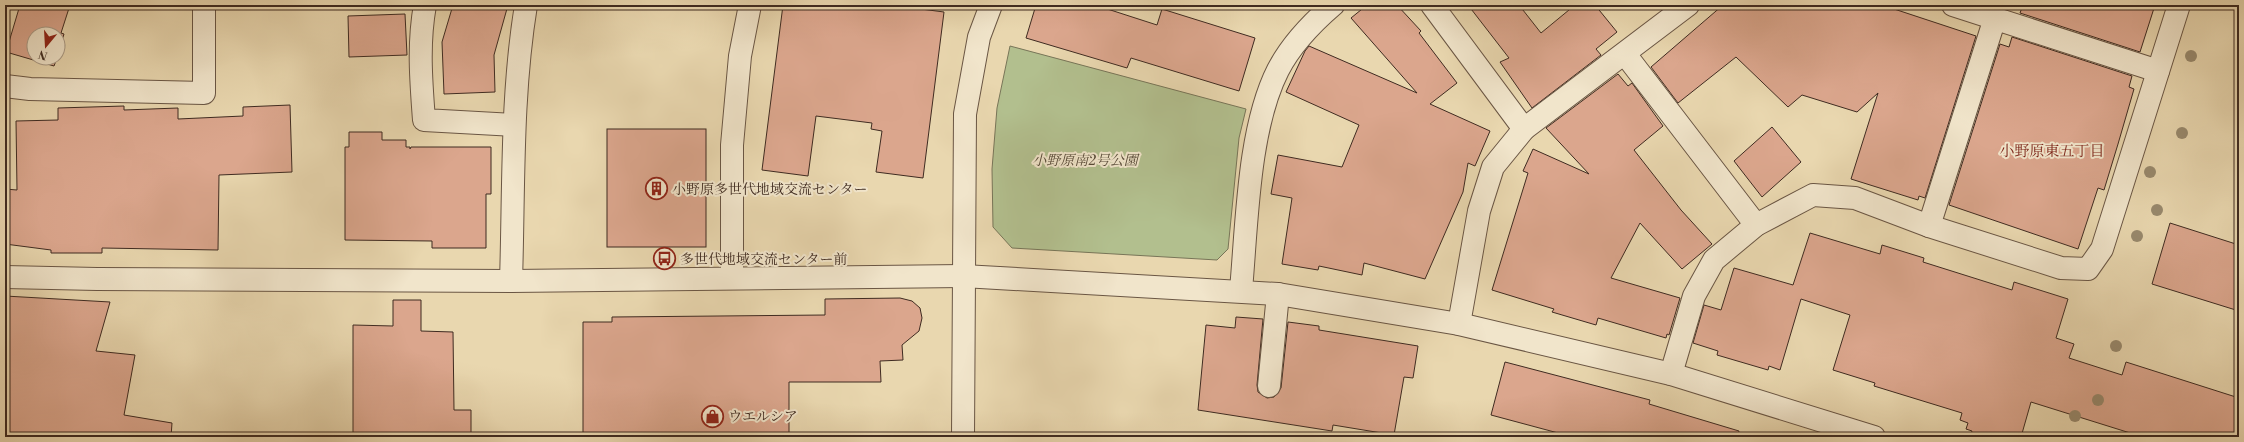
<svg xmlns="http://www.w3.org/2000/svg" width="2244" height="442" viewBox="0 0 2244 442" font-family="'Libre Bodoni','Noto Serif JP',serif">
	<rect width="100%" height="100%" fill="#e9d7af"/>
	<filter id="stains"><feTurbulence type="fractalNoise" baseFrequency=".005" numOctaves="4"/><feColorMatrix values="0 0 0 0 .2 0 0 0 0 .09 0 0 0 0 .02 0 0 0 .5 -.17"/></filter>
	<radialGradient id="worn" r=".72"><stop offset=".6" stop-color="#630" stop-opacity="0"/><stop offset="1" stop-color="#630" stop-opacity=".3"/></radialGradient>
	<path fill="#b2bf8e" stroke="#787558" d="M1010,46L1246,109L1239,138L1228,249L1217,260L1012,248L993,227L992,169L997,108Z"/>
	<g fill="#dba68d" stroke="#3f2b21">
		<path d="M20,5H70L61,33L64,34L58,53V34H34V58H57L54,66L6,52Z"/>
		<path d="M453,5H508L494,55L495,92L444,94L442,42Z"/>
		<path d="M783,5H922L921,9L944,12L923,178L876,172L882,131L871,129L872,123L816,116L808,176L762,170Z"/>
		<path d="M1036,5H1095L1157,25L1162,9L1255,38L1239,91L1131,58L1127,68L1026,38Z"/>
		<path d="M1367,5H1397L1421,31L1419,33L1457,83L1430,104L1490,131L1475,166L1468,163L1463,192L1425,279L1364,263L1362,275L1319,266L1318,270L1282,264L1292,198L1271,194L1278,155L1342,167L1359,125L1286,92L1305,51L1309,46L1417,93L1351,18Z"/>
		<path d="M1468,5H1519L1541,33L1575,5H1595L1617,32L1596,49L1601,55L1532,108L1500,62L1509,58Z"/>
		<path d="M1723,5H1882L1976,36L1925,198L1919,196L1918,200L1851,179L1878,93L1857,112L1802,95L1788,107L1736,57L1678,103L1651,67Z"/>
		<path d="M2023,5H2155L2140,52L2020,13Z"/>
		<path d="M405,14L407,55L349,57L348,16Z"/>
		<path d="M2012,37L2132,76L2129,87L2134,89L2118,144L2104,190L2098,188L2078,249L1949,205L2000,44L2009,47Z"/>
		<path d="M1618,74L1628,86L1632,83L1663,126L1634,150L1681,210L1712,244L1682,269L1640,223L1611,278L1680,298L1669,335L1667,334L1666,338L1598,318L1596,325L1552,312L1554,309L1492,290L1528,173L1523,171L1533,149L1589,174L1546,128Z"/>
		<path d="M290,105L292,172L219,175L218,250L102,248V253H51V250L5,244V189L17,190L16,121L58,120V108L124,106V110L178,108V119L243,116V107Z"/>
		<path d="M1772,127L1801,162L1762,197L1734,161Z"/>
		<rect x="607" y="129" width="99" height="118"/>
		<path d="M349,132H382V140H406V147H410V149L411,147H491V194H486V248H432V241L345,240V147H349Z"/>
		<path d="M2170,223L2239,245V311L2152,284Z"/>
		<path d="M1810,233L1880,254L1882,245L1924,258L1923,262L2012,290L2014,282L2068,299L2056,338L2074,344L2069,358L2122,375L2126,362L2239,398V437H2143L2031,402L2021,437H1970L1972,431L1966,429L1968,423L1960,420L1962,413L1874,386L1875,383L1833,370L1850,315L1801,299L1780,370L1769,366L1768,370L1717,355L1718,351L1693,343L1704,305L1721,310L1734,268L1793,285Z"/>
		<path d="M5,296L110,302L96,351L135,355L124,415L172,423L171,437H5Z"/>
		<path d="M900,298L912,301L920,308L922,318L919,331L902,345L903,360L880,361L881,382H789V437H583V322H612V317L825,315V299Z"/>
		<path d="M393,300H421V331L453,332L454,410H471V437H353V325L393,326Z"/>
		<path d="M1236,317L1263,319L1257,385L1258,392L1267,398L1274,397L1281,388L1288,322L1319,326V330L1418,346L1413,378L1404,377L1394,435L1333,425L1332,431L1198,410L1206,325L1235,328Z"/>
		<path d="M1505,362L1650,400L1649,404L1739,431L1738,437H1573L1491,415Z"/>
	</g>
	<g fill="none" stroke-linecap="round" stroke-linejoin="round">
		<defs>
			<g id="minor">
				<path d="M425,5C418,43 421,81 424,120L513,125"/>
				<path d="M1432,5L1524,129L1493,167L1479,211L1459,324"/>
				<path d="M1953,5L2158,71"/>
				<path d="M1625,54L1756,225"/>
				<path d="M5,86L30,89L204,93V5"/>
				<path d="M1524,129L1688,5"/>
				<path d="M1929,226L1995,18"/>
				<path d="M5,277L97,279L511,281L963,276"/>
				<path d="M732,278V145L740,56L750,5"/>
				<path d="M511,281C514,188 511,97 526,5"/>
				<path d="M1241,290C1247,224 1248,129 1278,70C1291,45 1312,23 1333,5"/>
				<path d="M1671,374L1694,296L1714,260L1756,225L1813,195L1855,198L1929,226L2061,268L2088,269L2102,249L2179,5"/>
				<path d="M1269,386L1278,294"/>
			</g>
			<g id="tertiary">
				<path d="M963,276L1278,294L1459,324L1671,374L1874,437"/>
				<path d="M963,437L965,114L979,37L991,5"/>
			</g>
		</defs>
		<use href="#minor" stroke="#6a5644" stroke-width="24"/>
		<use href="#tertiary" stroke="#6a5644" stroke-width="24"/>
		<use href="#minor" stroke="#f1e5cb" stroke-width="22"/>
		<use href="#tertiary" stroke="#f1e5cb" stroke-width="22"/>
	</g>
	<g fill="#98896d">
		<circle cx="2191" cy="56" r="6"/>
		<circle cx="2182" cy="133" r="6"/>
		<circle cx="2150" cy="172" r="6"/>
		<circle cx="2157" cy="210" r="6"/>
		<circle cx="2137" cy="236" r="6"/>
		<circle cx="2116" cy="346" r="6"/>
		<circle cx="2098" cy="400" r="6"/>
		<circle cx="2075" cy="416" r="6"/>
	</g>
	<defs>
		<symbol id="building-ring" viewBox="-11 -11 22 22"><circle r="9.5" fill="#f1e5cb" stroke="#8f2418" stroke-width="1.5"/><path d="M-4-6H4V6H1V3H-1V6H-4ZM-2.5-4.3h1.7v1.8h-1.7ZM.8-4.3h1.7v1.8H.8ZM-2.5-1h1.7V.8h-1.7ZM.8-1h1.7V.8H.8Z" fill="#8f2418"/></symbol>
		<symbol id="bus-ring" viewBox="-11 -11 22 22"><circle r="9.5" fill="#f1e5cb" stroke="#8f2418" stroke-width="1.5"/><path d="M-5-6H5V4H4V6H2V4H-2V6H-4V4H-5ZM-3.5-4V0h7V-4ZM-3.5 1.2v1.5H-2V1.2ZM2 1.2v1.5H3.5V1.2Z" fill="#8f2418"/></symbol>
		<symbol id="shop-ring" viewBox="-11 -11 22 22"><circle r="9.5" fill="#f1e5cb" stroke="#8f2418" stroke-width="1.5"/><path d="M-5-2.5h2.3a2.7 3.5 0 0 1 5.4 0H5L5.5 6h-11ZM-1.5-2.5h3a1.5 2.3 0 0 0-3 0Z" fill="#8f2418"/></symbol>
	</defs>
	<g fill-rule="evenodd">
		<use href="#building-ring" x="644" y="176" width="25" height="25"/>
		<use href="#bus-ring" x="652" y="246" width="25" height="25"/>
		<use href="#shop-ring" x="700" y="404" width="25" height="25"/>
	</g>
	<g text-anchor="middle" stroke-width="4" stroke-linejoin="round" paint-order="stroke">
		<g font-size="14" font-style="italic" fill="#564937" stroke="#f1e5cb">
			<text x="1085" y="165">小野原南2号公園</text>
		</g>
		<g font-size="14" fill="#3f2b21" stroke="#f1e5cb" text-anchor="start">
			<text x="672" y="194">小野原多世代地域交流センター</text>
			<text x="680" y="264">多世代地域交流センター前</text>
			<text x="728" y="421">ウエルシア</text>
		</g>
		<g font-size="15" fill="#7a1f14" stroke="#f1e5cb">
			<text x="2052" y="156">小野原東五丁目</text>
		</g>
	</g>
	<rect width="2244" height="442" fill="none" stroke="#e9d7af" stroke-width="20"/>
	<rect x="6" y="6" width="2232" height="430" fill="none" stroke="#3f2b21" stroke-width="2"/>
	<rect x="10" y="10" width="2224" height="422" fill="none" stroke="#3f2b21"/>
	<g transform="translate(46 46) rotate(198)"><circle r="19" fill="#f1e5cb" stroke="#aa9b87"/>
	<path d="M0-3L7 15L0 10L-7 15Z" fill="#8f2418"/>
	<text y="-6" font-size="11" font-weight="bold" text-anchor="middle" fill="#3f2b21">N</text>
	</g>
	<rect width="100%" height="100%" filter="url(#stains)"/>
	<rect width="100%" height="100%" fill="url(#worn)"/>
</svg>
